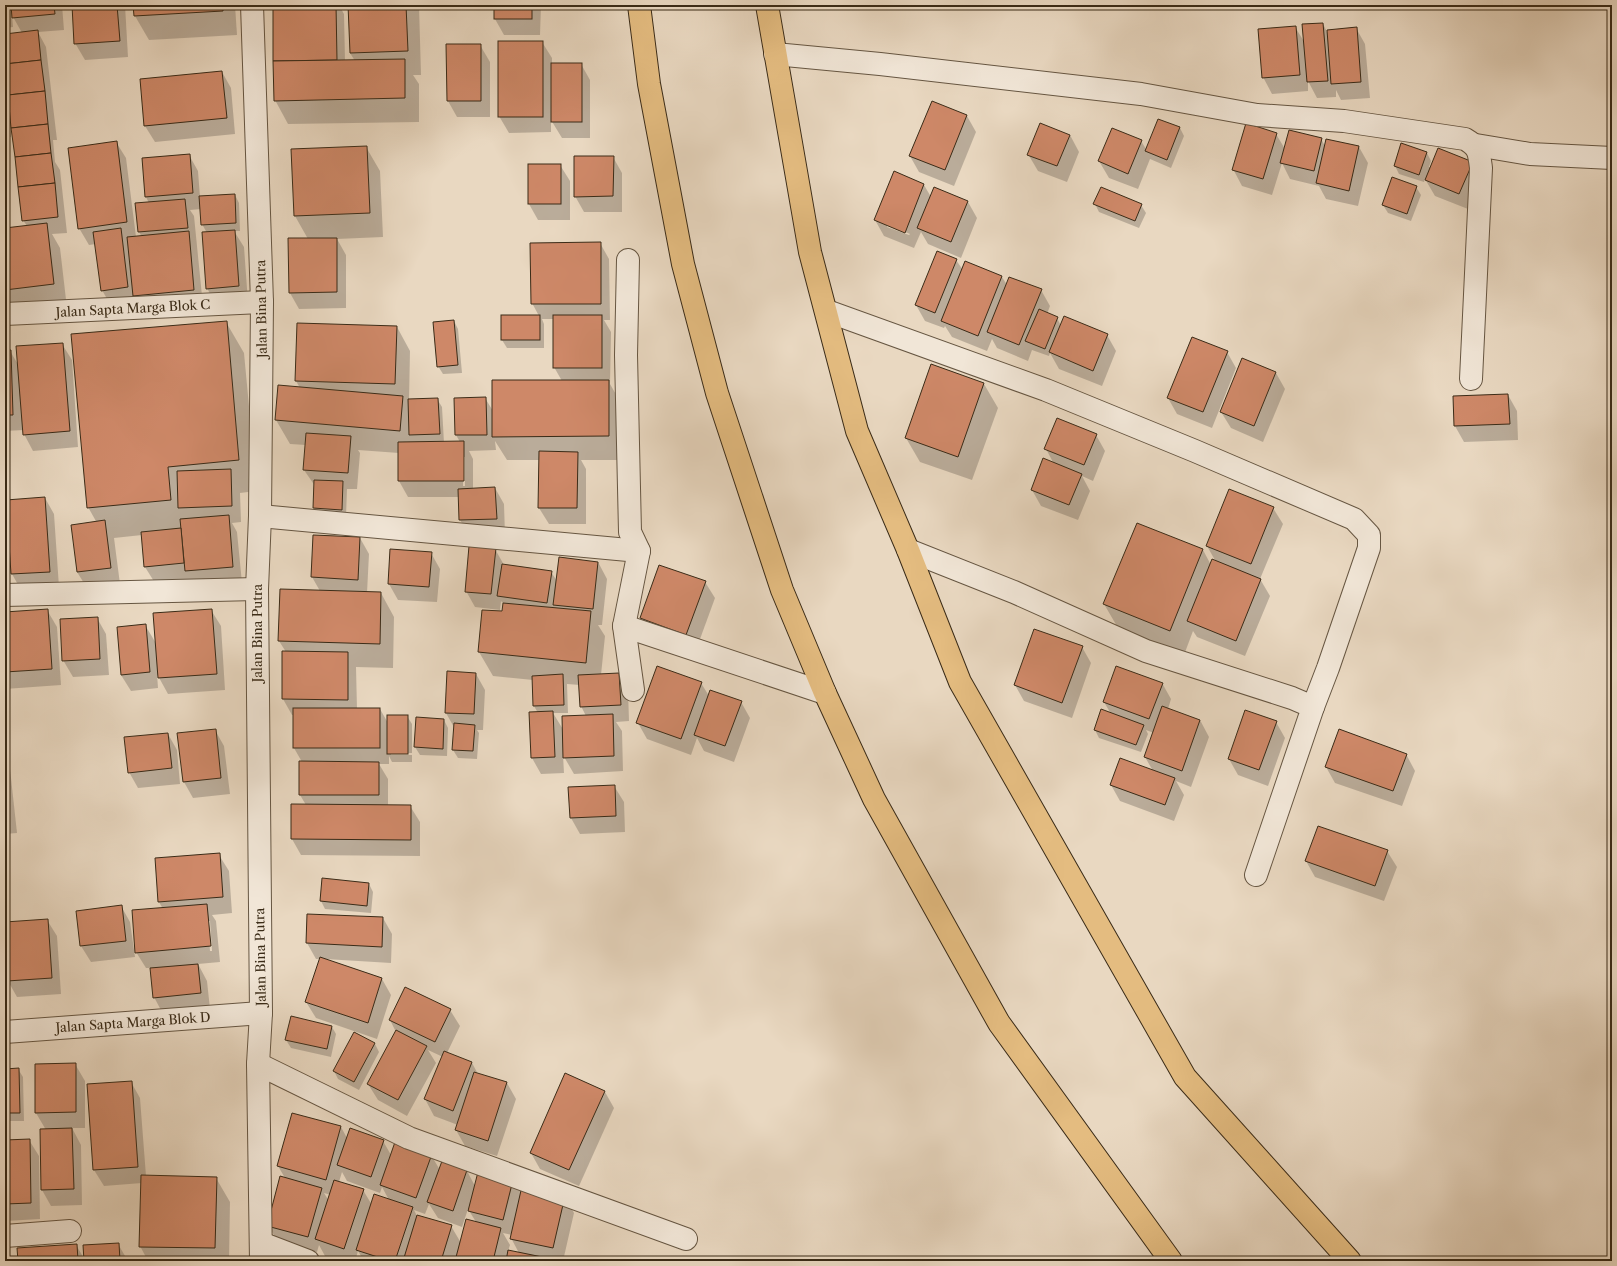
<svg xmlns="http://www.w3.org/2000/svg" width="1617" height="1266" viewBox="0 0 1617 1266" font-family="'Libre Caslon Text',serif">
	<rect width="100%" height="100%" fill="#e9d8c1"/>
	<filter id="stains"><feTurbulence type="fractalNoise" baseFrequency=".005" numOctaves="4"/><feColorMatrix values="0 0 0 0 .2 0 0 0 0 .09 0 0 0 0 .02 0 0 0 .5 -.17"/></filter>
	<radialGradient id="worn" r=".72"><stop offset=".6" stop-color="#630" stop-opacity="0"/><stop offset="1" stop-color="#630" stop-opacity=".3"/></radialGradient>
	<g fill="#0003" fill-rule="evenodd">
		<path d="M5,5H62L64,30L38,32L46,47L57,140H53L55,162L60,170L67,233L52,234L60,248L67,308L5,315V229L27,226L23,220L12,122L10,123L11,137L5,138V103L11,113L5,61V35L22,33L12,15L13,27L5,28Z"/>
		<path d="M73,5H125L128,57L85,60L75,43Z"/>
		<path d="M134,5H235L237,35L149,40L135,16Z"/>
		<path d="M274,5H339L344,14L345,61H355L350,53L349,5H419L421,75H413L419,84V122L288,124L275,100Z"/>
		<path d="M495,5H541L540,35H504L495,19Z"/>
		<path d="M1323,24L1328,34L1356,28L1365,44L1370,98L1341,100L1336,90V97L1317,98L1308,81V91L1272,94L1263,77L1295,27L1305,43Z"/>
		<path d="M542,42L552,58V64H581L590,80V138H562L551,120V132L509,133L499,116Z"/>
		<path d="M480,45L490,62V117H457L448,101Z"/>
		<path d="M222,72L231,88L235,134L155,142L145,126L141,80Z"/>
		<path d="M967,116L976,132L954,186L919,172L910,156Z"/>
		<path d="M1159,120L1180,128L1184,136L1171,168L1150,159L1138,189L1109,178L1099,161L1141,141L1146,149Z"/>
		<path d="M1276,134L1285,149L1321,139L1325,146L1359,147L1368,163L1358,206L1326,199L1319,186L1290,179L1282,163L1272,195L1242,186L1233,169Z"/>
		<path d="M1070,135L1079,152L1067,182L1038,171L1028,154Z"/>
		<path d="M116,142L126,158L136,237H142L139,232L149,203L146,197L189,155L198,171L200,197L235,195L239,203L240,231H234L244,247L248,302L216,305L207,288V233L202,224L201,209L190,210L194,216L203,306H111L102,290L96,244L89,245L79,228Z"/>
		<path d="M1402,145L1427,153L1431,161L1429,167H1431L1472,163L1468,209L1435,196L1425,179L1424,182L1399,174L1395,166Z"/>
		<path d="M366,147L380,171L383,237L337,239L346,255V308L299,309L290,293L308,239L295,216L292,150Z"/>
		<path d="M613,157L622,173V212H584L575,196Z"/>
		<path d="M529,165H560L570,181V220H538L529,204Z"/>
		<path d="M924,185L931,197L968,202L977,218L961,258L928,244L921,232L914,248L884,236L875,220ZM887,224L910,234L909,235L887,227Z"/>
		<path d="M1416,187L1421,195L1411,221L1388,213L1383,205Z"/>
		<path d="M1095,204L1141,205L1146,213L1139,228L1099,212Z"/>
		<path d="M600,243L609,259L610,320H604L611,332L610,384L622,405V460H581L586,469V524H549L539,508L540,460H507L495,441L496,450L469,451L473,459V489L495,488L504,504L505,535L470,536L460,520L459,497H408L399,481V453L358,450L360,453L357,489H347L346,517L318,516L314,508L315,486L304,470L306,445L290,444L276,420L300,388L296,381L397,327L410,351L409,400L437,399L442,407L444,443L460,442L456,435L455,399L485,398L493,411L562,381L554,367V319H542L544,324V348H507L502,340L539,316L532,303ZM463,457H465V486H463Z"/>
		<path d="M956,260L963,270L1002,277L1007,285L1041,290L1050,306L1047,314L1057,318L1061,326L1107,335L1116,351L1102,386L1059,369L1050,353L1049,356L1032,350L1028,361L997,348L992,339L987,351L952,337L945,326L944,328L925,321L916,305Z"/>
		<path d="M454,321L458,329L462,373L443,374L438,366Z"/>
		<path d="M226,322L244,353L257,491L240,493L241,522L232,523L237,532L242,583H155L145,567L142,535L114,538L120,584L87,588L77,572L72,526L97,523L88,507Z"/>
		<path d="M62,344L72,360L78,447L33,451L24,434V430L5,431V351H10L19,366Z"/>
		<path d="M1227,352L1236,368L1212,428L1177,414L1168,398Z"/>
		<path d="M1243,359L1276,373L1285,389L1263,442L1231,428L1221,412Z"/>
		<path d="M932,366L984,384L998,408L972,480L920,462L906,438Z"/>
		<path d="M1508,395L1517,411L1518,440L1464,442L1455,426L1454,397Z"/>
		<path d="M1096,435L1105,451L1093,481L1082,476L1090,491L1078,520L1041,506L1032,490L1054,464L1046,449Z"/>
		<path d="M5,438L7,467H5Z"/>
		<path d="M45,498L54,514L59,587L21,590L12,574L10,541H5V503L8,507Z"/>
		<path d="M1273,508L1283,524L1260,579L1270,596L1245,656L1197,637L1193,631L1184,655L1118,628L1104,604L1137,524L1203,550L1211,565L1216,562L1207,546Z"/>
		<path d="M360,538L369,554L367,593H381L394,617L393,668L356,667L357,709H380L388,723L407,716L412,724V753H391V755H412V762H392L389,756V764H379L388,779V806H410L420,822V856L301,855L292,839L306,805L300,795L302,762L294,748V715H292L283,699L286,652L279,641L320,591L312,577Z"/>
		<path d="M495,549L504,565L551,572L557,581L598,562L607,579L602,625H598L605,636L601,675L619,674L628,690L629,721L616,722L622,731L623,771L574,774L563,755L564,773L541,774L532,758L538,713L534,706L533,680L493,676L479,652L483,611L503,613L504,605L501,601L500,610L475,607L466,591ZM567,684L580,685L581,706L586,716L564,731L553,713H568Z"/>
		<path d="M431,553L440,569L437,602L398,600L389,584Z"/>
		<path d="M705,582L715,598L696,650L650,634L641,618Z"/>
		<path d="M47,610L57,627L61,685L5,689V613Z"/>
		<path d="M211,610L221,626L225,690L168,694L157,674L158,688L131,691L121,675L145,625L157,645Z"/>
		<path d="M97,618L106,634L109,675L73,677L63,660Z"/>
		<path d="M1082,647L1091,663L1072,718L1024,701L1015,685Z"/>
		<path d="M476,674L485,690L483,730H477L479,733L477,759L458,758L453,750L455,729L446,713Z"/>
		<path d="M701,683L709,696L741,702L750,718L734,762L704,751L697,738L691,755L647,739L638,723Z"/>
		<path d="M1162,683L1171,699L1168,709L1200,720L1209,737L1191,787L1176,781L1184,795L1174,821L1120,801L1111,785L1153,771L1145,757L1154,733L1146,730L1148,734L1141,752L1099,738L1095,730L1111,714L1104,702Z"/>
		<path d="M444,720L448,728L447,756L420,755L415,747Z"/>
		<path d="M1276,722L1285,738L1268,786L1238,775L1229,759Z"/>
		<path d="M215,730L224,746L230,794L193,798L184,782L179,734Z"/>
		<path d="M168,734L177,750L180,784L138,788L129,772Z"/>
		<path d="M1406,754L1415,771L1402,806L1335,783L1326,767Z"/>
		<path d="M5,760L10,769L17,833L5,834Z"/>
		<path d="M614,786L624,802L625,832L580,834L571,818Z"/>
		<path d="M1387,851L1397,867L1384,901L1315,877L1306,861Z"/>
		<path d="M219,855L229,871L232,913L212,915L216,921L220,962L198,964L207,981L210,1009L163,1014L154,997L151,968H146L136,952L163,909L159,902L156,859ZM208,921H210L212,951H210Z"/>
		<path d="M369,884L373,892L371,913L325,909L321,901Z"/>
		<path d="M121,906L130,922L135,957L91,962L81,946L77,912Z"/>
		<path d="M383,918L392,934L391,963L325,959L382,979L391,995L377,1039L316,1018L306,1002L321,959H316L307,943Z"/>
		<path d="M47,920L57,936L61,994L17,997L8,981L5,923Z"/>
		<path d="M450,1010L460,1026L447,1053L472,1063L478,1074L507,1083L516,1099L497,1156L465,1146L456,1130L458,1125L434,1116L425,1099L443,1057L428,1050L436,1063L407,1116L378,1100L368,1084L396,1032L390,1020Z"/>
		<path d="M332,1027L336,1034L331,1057L291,1048L286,1040Z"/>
		<path d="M354,1033L375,1044L379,1052L359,1090L338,1079L334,1071Z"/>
		<path d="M75,1064L85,1081V1128H72L81,1145L82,1205L51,1206L42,1190L41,1130H46L36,1113Z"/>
		<path d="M18,1069L23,1077L24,1121H5V1070Z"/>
		<path d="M566,1075L605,1092L614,1108L579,1186L540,1169L531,1153Z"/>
		<path d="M131,1082L140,1098L146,1176L216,1178L230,1202L229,1261H148L140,1246L142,1183L104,1186L94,1170L88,1085Z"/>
		<path d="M341,1127L347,1138L383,1141L391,1155H431L440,1170L467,1171L475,1186L513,1177L521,1192L565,1197L574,1213L563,1261H364L358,1251L355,1261H342L325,1256L319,1245L317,1252L278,1242L268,1225L285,1178L278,1166ZM342,1172L347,1181L380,1193L382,1187L389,1200L372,1205L363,1190L339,1182ZM324,1193L331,1195L329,1201ZM429,1204L438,1218L462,1227L468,1209L476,1222L461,1243L451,1226L417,1216L414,1210L425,1214ZM503,1233L512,1235L511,1238L519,1253L508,1251L510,1245Z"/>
		<path d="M29,1140L39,1156L40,1219L6,1221L5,1141Z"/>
		<path d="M118,1244L128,1261H19L76,1245L85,1260Z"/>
	</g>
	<g fill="#ce8868" stroke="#3a2b17">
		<path d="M11,5H54L55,14L12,18Z"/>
		<path d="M72,5H117L120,41L74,44Z"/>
		<path d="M133,5H223V11L134,16Z"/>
		<path d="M273,5H336L337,60L273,61Z"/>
		<path d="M348,5H406L408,51L350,53Z"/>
		<rect x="494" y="5" width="38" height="14"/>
		<path d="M1323,23L1328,81L1307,82L1302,24Z"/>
		<path d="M1296,26L1300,75L1262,78L1258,29Z"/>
		<path d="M1357,27L1361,82L1331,84L1327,30Z"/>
		<path d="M38,30L41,60L5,64V34Z"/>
		<rect x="498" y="41" width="45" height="76"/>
		<path d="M446,44H481V101H447Z"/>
		<path d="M405,59V98L274,101L273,61Z"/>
		<path d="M41,60L45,91L8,95L5,64Z"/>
		<rect x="551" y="63" width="31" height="59"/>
		<path d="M222,71L227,118L144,126L140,79Z"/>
		<path d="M45,91L48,124L11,128L8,95Z"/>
		<path d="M932,101L967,115L945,170L909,156Z"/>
		<path d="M1158,119L1180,127L1167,160L1145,151Z"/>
		<path d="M1040,123L1070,135L1057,166L1027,155Z"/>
		<path d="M1246,123L1277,133L1263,179L1232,170Z"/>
		<path d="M48,124L51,153L15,157L11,128Z"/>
		<path d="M1112,128L1142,140L1128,174L1098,161Z"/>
		<path d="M1289,130L1322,138L1314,171L1280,163Z"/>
		<path d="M1326,139L1359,146L1349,191L1316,183Z"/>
		<path d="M117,141L127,222L78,229L68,148Z"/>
		<path d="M1401,143L1427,152L1419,175L1394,166Z"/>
		<path d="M367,146L370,213L294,216L291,149Z"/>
		<path d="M1438,148L1473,162L1459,194L1425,180Z"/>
		<path d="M51,153L55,183L18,187L15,157Z"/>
		<path d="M190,154L193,193L145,197L142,158Z"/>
		<path d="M574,156H614L613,196L574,197Z"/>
		<rect x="528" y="164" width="33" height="40"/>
		<path d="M894,171L924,184L905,233L874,220Z"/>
		<path d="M1392,177L1417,186L1407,214L1382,205Z"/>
		<path d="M55,183L58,217L22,221L18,187Z"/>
		<path d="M934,187L968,201L951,242L917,228Z"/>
		<path d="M1101,187L1142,204L1135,221L1093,204Z"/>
		<path d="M235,194L236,223L201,225L199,196Z"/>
		<path d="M185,199L188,228L138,232L135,203Z"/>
		<path d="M47,223L54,284L5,290V228Z"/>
		<path d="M121,228L128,287L101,291L93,232Z"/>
		<path d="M235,230L239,286L206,289L202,232Z"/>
		<path d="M189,231L194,290L133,296L127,237Z"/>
		<path d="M288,238H337V292L289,293Z"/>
		<path d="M601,242V304H531L530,243Z"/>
		<path d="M937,251L957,259L935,313L915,305Z"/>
		<path d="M965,261L1002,276L978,336L941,321Z"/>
		<path d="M1009,277L1042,289L1019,345L987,332Z"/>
		<path d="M1039,309L1058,317L1045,349L1025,341Z"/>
		<rect x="501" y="315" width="39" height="25"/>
		<rect x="553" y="315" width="49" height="53"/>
		<path d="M1064,316L1108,334L1093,371L1049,352Z"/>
		<path d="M454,320L458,365L437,367L433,322Z"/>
		<path d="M227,321L239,460L168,467L171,500L87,508L71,334Z"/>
		<path d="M297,323L397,326L395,384L295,381Z"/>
		<path d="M1192,337L1228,351L1203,412L1167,398Z"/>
		<path d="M63,343L70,431L23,435L16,346Z"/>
		<path d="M5,350H11L13,415H5Z"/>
		<path d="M1242,358L1276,372L1254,426L1220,412Z"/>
		<path d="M931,364L984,383L958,457L905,438Z"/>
		<path d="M492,380H609V436L492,437Z"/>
		<path d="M278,385L403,396L400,431L275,420Z"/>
		<path d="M1508,394L1510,424L1454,426L1453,396Z"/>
		<path d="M486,397L487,435H455L454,398Z"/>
		<path d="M438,398L440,434L409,435L408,399Z"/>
		<path d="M1057,418L1097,434L1084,465L1044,449Z"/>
		<path d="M306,433L351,436L348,473L303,470Z"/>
		<path d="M464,441V481H398V442Z"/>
		<path d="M539,451L578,452L577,508H538Z"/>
		<path d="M1043,458L1082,474L1069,505L1031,490Z"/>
		<path d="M231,469L232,506L178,508L177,471Z"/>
		<path d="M314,480L343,481L342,510L313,508Z"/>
		<path d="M495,487L497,519L459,520L458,489Z"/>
		<path d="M1229,489L1274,507L1251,564L1206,546Z"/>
		<path d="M45,497L50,572L11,574L6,500Z"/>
		<path d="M229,515L233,567L185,571L180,519Z"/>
		<path d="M105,520L111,568L77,572L71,525Z"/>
		<path d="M1137,523L1203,549L1170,631L1103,604Z"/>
		<path d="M181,528L184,563L144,567L141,532Z"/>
		<path d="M313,535L360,537L358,580L311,577Z"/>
		<path d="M469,546L496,548L491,594L465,592Z"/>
		<path d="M390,549L432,552L429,587L388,584Z"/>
		<path d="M559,557L598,562L593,609L553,605Z"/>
		<path d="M1212,559L1261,579L1236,641L1187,621Z"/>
		<path d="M502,564L552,571L547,603L497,596Z"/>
		<path d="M659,565L706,581L686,635L640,618Z"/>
		<path d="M280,589L381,592L380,644L278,641Z"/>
		<path d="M503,603L591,611L586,663L478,652L482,610L502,611Z"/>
		<path d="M48,609L52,669L5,672V612Z"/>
		<path d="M212,609L217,674L158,678L153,613Z"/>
		<path d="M98,617L100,659L62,661L60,619Z"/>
		<path d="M146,624L150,672L121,675L117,627Z"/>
		<path d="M1034,629L1083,646L1062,703L1014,685Z"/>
		<path d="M282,651L348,652V700L282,699Z"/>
		<path d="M657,666L702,682L681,739L636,723Z"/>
		<path d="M1116,666L1163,683L1149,719L1103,702Z"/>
		<path d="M447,671L476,673L474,714L445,713Z"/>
		<path d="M619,673L621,705L580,707L578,675Z"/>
		<path d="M563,674L564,705L533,706L532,676Z"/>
		<path d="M710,690L742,701L725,746L694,735Z"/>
		<path d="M1162,706L1200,720L1182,771L1144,757Z"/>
		<rect x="293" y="708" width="87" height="40"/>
		<path d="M1101,709L1144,725L1136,745L1094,730Z"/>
		<path d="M1245,710L1277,721L1259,770L1228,759Z"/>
		<path d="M553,711L555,757L531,758L529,712Z"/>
		<path d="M613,714L614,756L563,758L562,716Z"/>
		<rect x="387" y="715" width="21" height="39"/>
		<path d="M416,717L444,719L443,749L414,747Z"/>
		<path d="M454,723L475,725L473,751L452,750Z"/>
		<path d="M216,729L221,778L183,782L177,733Z"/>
		<path d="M1339,729L1407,754L1393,791L1325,767Z"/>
		<path d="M168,733L172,768L128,773L124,737Z"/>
		<path d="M1120,758L1175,778L1165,805L1110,785Z"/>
		<path d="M299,761L379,762V795H299Z"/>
		<path d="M615,785L616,816L570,818L568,787Z"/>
		<path d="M5,788L8,817H5Z"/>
		<path d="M291,804L411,805V840L291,839Z"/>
		<path d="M1318,826L1388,850L1375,886L1305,861Z"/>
		<path d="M220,853L223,897L158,902L155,858Z"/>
		<path d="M322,878L369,883L367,906L320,901Z"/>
		<path d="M207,904L211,946L135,953L132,910Z"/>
		<path d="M122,905L126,941L80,946L76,911Z"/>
		<path d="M307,914L383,917L382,947L306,943Z"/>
		<path d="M48,919L52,978L7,981L5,922Z"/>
		<path d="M320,957L382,978L368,1023L305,1002Z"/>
		<path d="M198,964L201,993L153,998L150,968Z"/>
		<path d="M405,987L451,1009L435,1042L389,1020Z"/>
		<path d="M291,1016L332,1026L327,1049L285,1040Z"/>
		<path d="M396,1030L427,1046L398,1100L367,1084Z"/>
		<path d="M354,1032L375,1043L354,1082L333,1071Z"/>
		<path d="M444,1051L472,1062L453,1111L424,1099Z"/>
		<path d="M76,1063V1112L35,1113V1064Z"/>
		<path d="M19,1068L20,1113H5V1069Z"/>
		<path d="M474,1072L507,1082L488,1141L455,1130Z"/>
		<path d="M565,1073L605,1091L569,1170L530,1153Z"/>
		<path d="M132,1081L138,1167L93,1170L87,1084Z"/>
		<path d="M292,1113L341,1126L326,1180L277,1166Z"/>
		<path d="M72,1128L74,1189L41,1190L40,1129Z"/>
		<path d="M350,1128L384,1140L371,1177L337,1165Z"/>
		<path d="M30,1139L31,1203L5,1204V1140Z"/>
		<path d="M395,1142L432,1154L416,1198L380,1185Z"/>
		<path d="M442,1161L467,1170L453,1211L427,1202Z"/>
		<path d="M479,1168L514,1176L503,1220L468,1211Z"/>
		<path d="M141,1175L217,1177L215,1248L139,1247Z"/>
		<path d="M280,1176L322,1188L308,1237L267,1226Z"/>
		<path d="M334,1180L364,1189L344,1249L315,1239Z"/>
		<path d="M522,1186L565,1196L553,1248L510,1239Z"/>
		<path d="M374,1194L413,1207L395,1261H390L356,1250Z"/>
		<path d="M417,1215L452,1225L441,1261H403Z"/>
		<path d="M466,1219L501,1228L493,1261H455Z"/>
		<path d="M119,1243L120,1261H84L83,1245Z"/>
		<path d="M77,1244L78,1261H18L17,1248Z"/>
		<path d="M508,1250L552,1259L551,1261H506Z"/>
	</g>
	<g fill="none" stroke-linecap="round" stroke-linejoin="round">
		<defs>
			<g id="minor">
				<path d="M775,54L880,64L1141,94L1257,115L1344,121L1465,139C1479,147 1479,152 1481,168L1471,379"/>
				<path d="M1476,145L1530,154L1612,158"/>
				<path d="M628,260L626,355L630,532L639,551L624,626L633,690"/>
				<path d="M827,311L1046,390L1195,451L1354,519L1369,535V548L1328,668L1313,707"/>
				<path d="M5,314L262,302"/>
				<path d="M260,516L639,551"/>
				<path d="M908,550L1014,592L1146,651L1292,698L1313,707L1256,875"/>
				<path d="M5,595L257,589"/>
				<path d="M624,626L825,693"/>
				<path d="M5,1032L261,1013"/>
				<path d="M258,1064L409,1138L686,1239"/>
				<path d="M5,1236L70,1231"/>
				<path d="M261,1243L308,1261"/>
			</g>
			<path id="tertiary" d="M252,5L262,302L260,516L257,589L261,1013L258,1064L261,1261"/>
			<g id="primary">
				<path d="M639,5L649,84L683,264L717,393L782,590L825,693L874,799L999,1023L1171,1261"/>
				<path d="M767,5L810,252L857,431L908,550L960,682L1185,1077L1350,1261"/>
			</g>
		</defs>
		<use href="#minor" stroke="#665642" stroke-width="24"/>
		<use href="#tertiary" stroke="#665642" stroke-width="24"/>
		<use href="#primary" stroke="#3a2b17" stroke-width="24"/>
		<use href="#minor" stroke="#f1e6d7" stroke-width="22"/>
		<use href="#tertiary" stroke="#f1e6d7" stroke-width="22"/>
		<use href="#primary" stroke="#e4bc80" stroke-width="22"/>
	</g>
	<g text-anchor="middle" stroke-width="3" stroke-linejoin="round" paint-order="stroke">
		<g font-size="13" fill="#3a2b17" stroke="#f1e6d7">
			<text transform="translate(133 308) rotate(-3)" y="5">Jalan Sapta Marga Blok C</text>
			<text transform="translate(261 309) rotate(-91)" y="5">Jalan Bina Putra</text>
			<text transform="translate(257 633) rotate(-90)" y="5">Jalan Bina Putra</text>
			<text transform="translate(260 957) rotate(-91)" y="5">Jalan Bina Putra</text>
			<text transform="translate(133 1022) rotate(-4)" y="5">Jalan Sapta Marga Blok D</text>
		</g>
	</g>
	<rect width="1617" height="1266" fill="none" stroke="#e9d8c1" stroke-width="20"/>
	<rect x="6" y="6" width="1605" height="1254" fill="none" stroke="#3a2b17" stroke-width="2"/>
	<rect x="10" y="10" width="1597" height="1246" fill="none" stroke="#3a2b17"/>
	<rect width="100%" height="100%" filter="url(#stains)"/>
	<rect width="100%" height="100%" fill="url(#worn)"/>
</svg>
